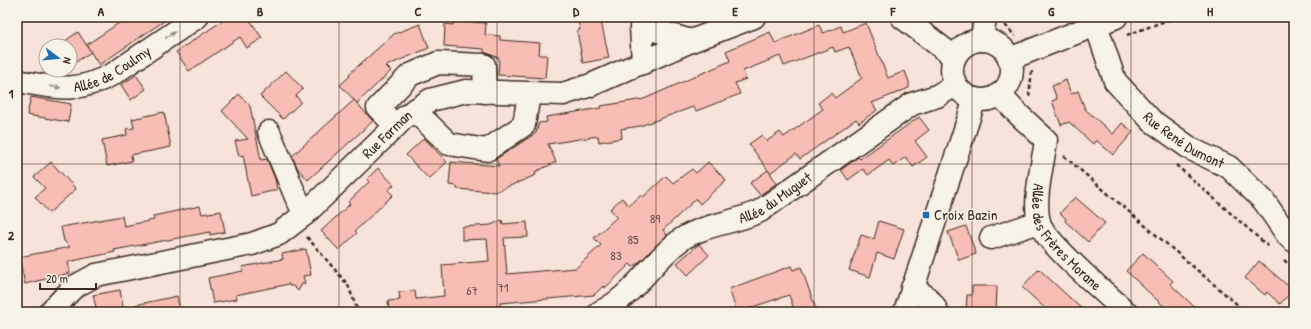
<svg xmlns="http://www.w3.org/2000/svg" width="1311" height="329" viewBox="0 0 1311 329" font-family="'Patrick Hand',sans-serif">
	<rect width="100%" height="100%" fill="#f7e3d9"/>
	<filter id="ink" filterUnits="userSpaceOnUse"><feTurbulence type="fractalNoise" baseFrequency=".025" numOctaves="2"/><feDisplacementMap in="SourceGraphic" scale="8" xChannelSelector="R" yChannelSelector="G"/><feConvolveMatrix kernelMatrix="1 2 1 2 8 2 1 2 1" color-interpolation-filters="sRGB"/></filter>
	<g filter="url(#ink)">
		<g fill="#f8bdb5" stroke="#3b2a1e">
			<path d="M128,17H170L99,65L86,45Z"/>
			<path d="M228,17H248L262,38L247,48L240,37L189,71L176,52Z"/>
			<path d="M577,17H600L609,58L583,63L577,31L580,30Z"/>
			<path d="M453,21L486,23L485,35L500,36V40L540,43L539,55H547L545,78L498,75L499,58L484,52V49L444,46L445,24L453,25Z"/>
			<path d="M866,23L888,78L905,71L909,82V88L872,103L877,110L859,123L856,119L800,159L796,154L770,173L749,144L762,135L767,141L780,132L784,137L823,109L818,103L831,93L835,98L862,78L849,47L835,52L833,47L784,66L780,56L743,71L746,79L735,83L740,94L696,111L693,107L640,126L621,129L622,138L599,142L598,136L548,144L556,162L535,172L536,175L495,192L457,189V186L449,185L451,162L499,166L496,159L536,133L539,123L547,122L546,117L601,108V106L644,99L730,61L726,51L770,32L775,43L819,25L823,33L841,26L843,32Z"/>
			<path d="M420,24L429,48L386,66L391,71L357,103L340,85L350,76L349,74L394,34Z"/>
			<path d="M78,32L91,52L70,66V46H58Z"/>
			<path d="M286,71L303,89L296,96L301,102L283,119L260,96Z"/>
			<path d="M136,75L146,89L131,100L121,85Z"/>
			<path d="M1066,80L1071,94L1078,91L1085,109L1113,134L1122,123L1133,132L1113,155L1096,140L1093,144L1069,122L1061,125L1052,101L1057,99L1052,86Z"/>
			<path d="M239,94L250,106L261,160L267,159L275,179L277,190L251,196L243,155L239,156L235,141L248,139L222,111Z"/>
			<path d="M31,97L71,104L68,122L27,115Z"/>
			<path d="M354,100L373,121L308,180L298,169L292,156Z"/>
			<path d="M164,112L171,147L131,155L132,161L107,166L102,140L127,135L126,129L134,128L132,119Z"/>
			<path d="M919,117L929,130L915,141L927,157L913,167L906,157L893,166L889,160L868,175L863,169L848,180L841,170L858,157L860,159Z"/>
			<path d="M424,138L447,162L429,179L406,155Z"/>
			<path d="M51,162L76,189L49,213L35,197L45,188L34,177Z"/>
			<path d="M708,162L726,180L700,204L696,199L663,230L667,235L644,258L633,267L630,264L605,288L603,286L594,295L500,303L501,309L473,312H389L388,301L400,300L399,292L415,291L416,299L444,296L442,265L489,261L487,239L462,240V227L491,225L502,220L503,224L527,222L528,237L504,238L507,274L576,268L601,245L594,238L617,217L610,209L622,198L629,206L641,195L643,197L666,176L673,183L692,169L696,173Z"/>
			<path d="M378,168L394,185L388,190L393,195L355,231L357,233L339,250L321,231L350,204L348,202L369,182L367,179Z"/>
			<path d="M768,170L777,183L760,195L750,183Z"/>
			<path d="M1075,197L1105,223L1088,242L1065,221L1066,219L1060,213Z"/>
			<path d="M200,206L202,214L221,211L225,232L210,235V232L114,250L115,252L68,262L70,273L25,284L19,257L70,247L64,241L61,227L122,216L124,226L154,220L153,216Z"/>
			<path d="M879,221L904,229L894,259L877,253L870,277L849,270L861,235L874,239Z"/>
			<path d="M966,226L976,254L959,260L948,232Z"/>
			<path d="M699,244L709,255L688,275L677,263Z"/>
			<path d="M306,249L311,275L303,276L305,283L302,284L298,291L293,286H289V284L236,295L237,299L213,303L208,278L243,271L242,267L283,259L282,254Z"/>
			<path d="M1143,253L1173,281L1170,284L1200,312H1170L1126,271Z"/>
			<path d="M1259,261L1293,290L1280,304L1267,292L1265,295L1245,278Z"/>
			<path d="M791,266L793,270L801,267L817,312H795L789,295L737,312L729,289Z"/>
			<path d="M1039,269L1056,285L1085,312H1049L1022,287Z"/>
			<path d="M972,286H997L996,312H966L967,295H972Z"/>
			<path d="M120,290L124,312H97L93,295Z"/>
			<path d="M177,296L180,312H135V305Z"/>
		</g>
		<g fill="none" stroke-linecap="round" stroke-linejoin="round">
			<defs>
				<g id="minor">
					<path d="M902,17L954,57"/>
					<path id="s1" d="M1096,25L1115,81L1152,121L1191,149L1229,167L1264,201L1288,236L1294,241"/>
					<path d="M982,40L985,17"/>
					<circle cx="982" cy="70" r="30"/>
					<path d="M1009,59L1116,17"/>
					<path d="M643,63L641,26L691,41"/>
					<path id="s2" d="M17,81C58,88 75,94 113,74L197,17"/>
					<path id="s3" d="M999,94L1018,114L1046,140C1043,164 1033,199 1039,222C1045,243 1108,295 1126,312"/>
					<path d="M414,110L449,144L487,150L524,125L529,94"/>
					<path d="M396,126L378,108L410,75L438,63L484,65L485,92"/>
					<path d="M269,132L296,197L305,214"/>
					<path d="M991,238L1039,222"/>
					<path d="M912,288C924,294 932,300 937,312"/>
					<path id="s4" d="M50,312L74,287L96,275L252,244L279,234L305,214L405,117L430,100L466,91L563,94L591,85L691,41L754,17"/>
					<path id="s5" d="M600,312C634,296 652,260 682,239C705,224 735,223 760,211L912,104L937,96L955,85"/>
					<path d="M905,312L975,99"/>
				</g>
			</defs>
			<use href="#minor" stroke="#3b2a1e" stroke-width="25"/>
			<g stroke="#3b2a1e" stroke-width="2.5" stroke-dasharray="4 3" stroke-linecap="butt">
				<path d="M1005,25L1015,36"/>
				<path d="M1127,35L1176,17"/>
				<path d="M1029,96L1032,71"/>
				<path d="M1064,156L1246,312"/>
				<path d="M1176,165L1270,248"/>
				<path d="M307,237L348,285L358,312"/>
				<path d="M1284,260L1294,269"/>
			</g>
			<use href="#minor" stroke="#f7f3e8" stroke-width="22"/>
		</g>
		<defs><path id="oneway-solid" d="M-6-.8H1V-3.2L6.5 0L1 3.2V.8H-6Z"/></defs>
		<g fill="#998e83">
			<use href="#oneway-solid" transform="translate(170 35) rotate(-34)"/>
			<use href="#oneway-solid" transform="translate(55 87) rotate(9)"/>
		</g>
	</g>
	<path fill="none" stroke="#3b2a1e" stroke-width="1" stroke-opacity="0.55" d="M180,17V312M339,17V312M497,17V312M656,17V312M814,17V312M972,17V312M1131,17V312M17,164H1294"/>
	<rect fill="#1f6fb2" stroke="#f7f3e8" stroke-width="1.5" x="922" y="211" width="8" height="8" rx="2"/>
	<g text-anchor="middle" stroke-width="3" stroke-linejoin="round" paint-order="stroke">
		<g font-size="13" fill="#6a4f44">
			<text x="655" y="223">89</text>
			<text x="633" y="244">85</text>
			<text x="616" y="260">83</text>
			<text x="503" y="292">71</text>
			<text x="472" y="295">67</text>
		</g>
		<g font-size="15" fill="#3b2a1e" stroke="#f7f3e8">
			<text dy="5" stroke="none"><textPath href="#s2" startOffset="100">Allée de Coulmy</textPath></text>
			<text dy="5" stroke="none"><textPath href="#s4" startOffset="395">Rue Farman</textPath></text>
			<text dy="5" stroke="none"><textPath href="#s1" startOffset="151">Rue René Dumont</textPath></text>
			<text dy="5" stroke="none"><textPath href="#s5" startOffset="213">Allée du Muguet</textPath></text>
			<text dy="5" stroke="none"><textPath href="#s3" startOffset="174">Allée des Frères Morane</textPath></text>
		</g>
		<g font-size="15" fill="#3b2a1e" stroke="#f7f3e8" text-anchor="start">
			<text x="934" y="220">Croix Bazin</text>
		</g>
	</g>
	<rect width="1311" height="329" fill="none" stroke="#f7f3e8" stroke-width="44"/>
	<g transform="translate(58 58) rotate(106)"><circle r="19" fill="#f7f3e8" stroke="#aca397"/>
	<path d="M0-3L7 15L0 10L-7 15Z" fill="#1f6fb2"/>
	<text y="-6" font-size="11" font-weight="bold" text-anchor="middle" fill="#3b2a1e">N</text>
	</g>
	<path d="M40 283v6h56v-6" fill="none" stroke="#3b2a1e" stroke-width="2"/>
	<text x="46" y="283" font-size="12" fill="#3b2a1e" stroke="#f7f3e8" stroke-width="3" paint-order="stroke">20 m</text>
	<rect x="22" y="22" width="1267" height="285" fill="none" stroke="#3b2a1e" stroke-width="1.5"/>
	<g font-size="13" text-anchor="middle" font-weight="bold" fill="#3b2a1e">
		<text x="101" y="16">A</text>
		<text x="260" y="16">B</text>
		<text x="418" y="16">C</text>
		<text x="576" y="16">D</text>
		<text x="735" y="16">E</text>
		<text x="893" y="16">F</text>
		<text x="1051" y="16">G</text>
		<text x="1210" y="16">H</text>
		<text x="11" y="98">1</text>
		<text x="11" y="240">2</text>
	</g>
</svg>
